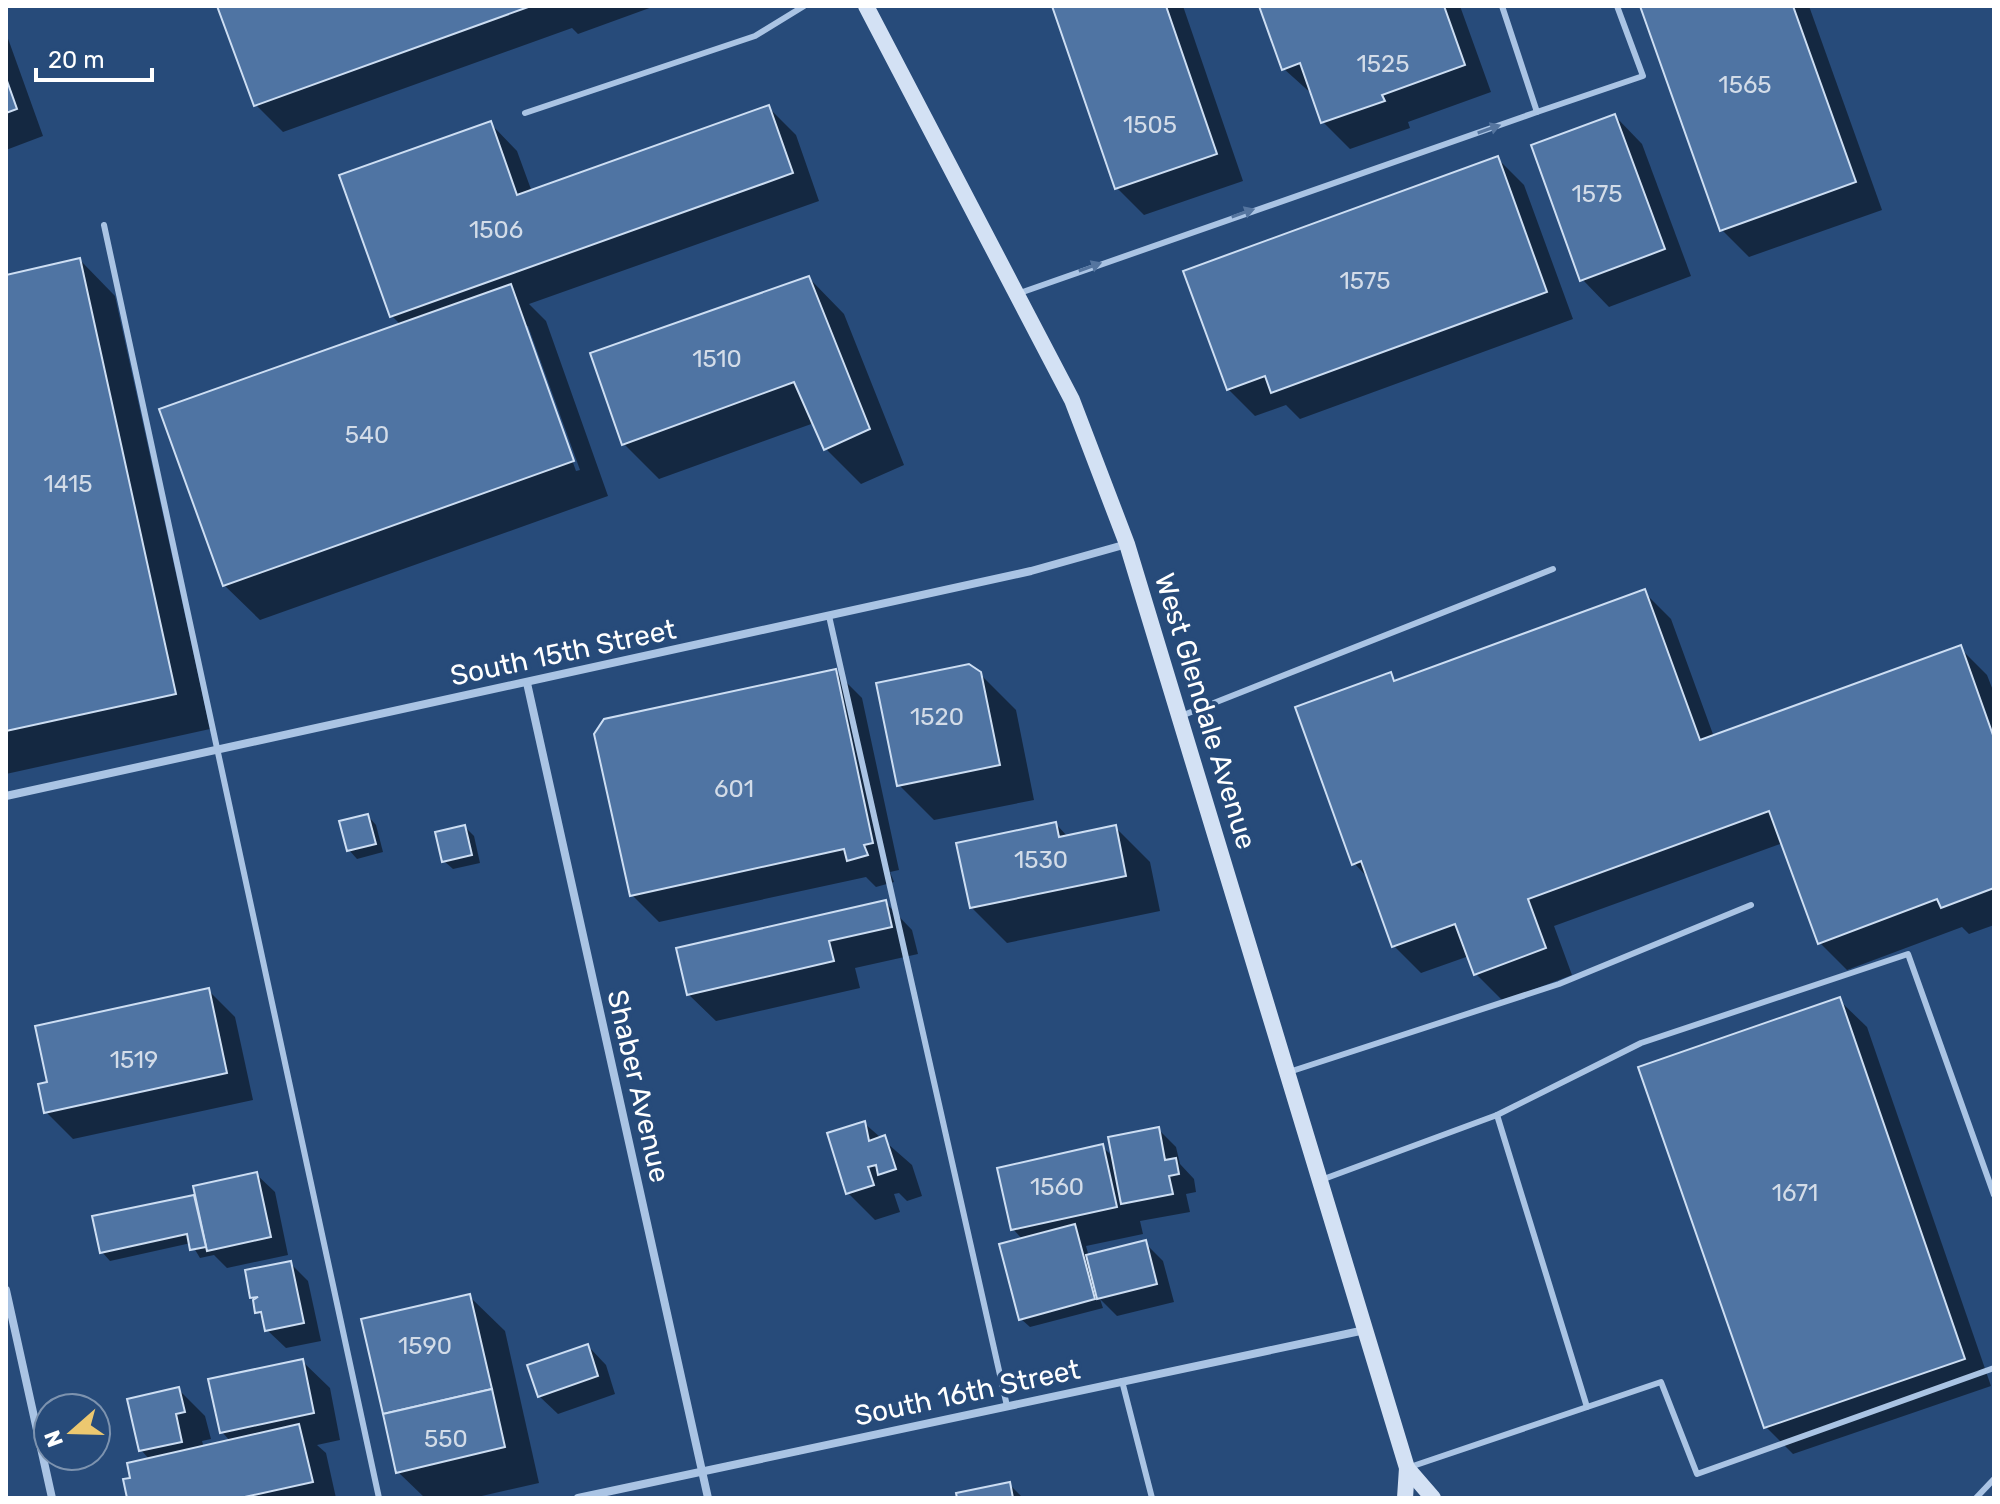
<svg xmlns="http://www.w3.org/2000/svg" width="2000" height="1504" viewBox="0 0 2000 1504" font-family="Rubik,sans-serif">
	<rect width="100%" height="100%" fill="#274b7a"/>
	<g fill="#0007" fill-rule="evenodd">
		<path d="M219,6H655L578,34L572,28L283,132L256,105Z"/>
		<path d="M1055,6H1183L1243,181L1144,215L1117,188Z"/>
		<path d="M1262,6H1460L1491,92L1408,122L1410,128L1350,149L1323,122L1313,95L1284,69Z"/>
		<path d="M1642,6H1809L1882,210L1749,257L1722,230Z"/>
		<path d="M6,33L43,136L6,150Z"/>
		<path d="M769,108L796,135L819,201L529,304L546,321L608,496L260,620L224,585L401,325L392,316L342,176L490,123L517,151L532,192ZM524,326H528L580,470L576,471Z"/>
		<path d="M1615,116L1642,144L1691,276L1609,307L1582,279Z"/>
		<path d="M1497,158L1524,185L1573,319L1300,419L1286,405L1255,416L1228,389Z"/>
		<path d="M80,260L115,296L210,729L6,774V277Z"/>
		<path d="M809,278L844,314L904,465L861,484L826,449L814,423L659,479L624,444Z"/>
		<path d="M1644,592L1671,619L1714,737L1960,648L1987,675L1994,693V925L1969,934L1962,927L1847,970L1819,942L1783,843L1554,926L1572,975L1503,1001L1476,974L1469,956L1421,973L1394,946L1369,879L1354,863L1390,675L1397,682Z"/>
		<path d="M835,671L862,698L899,870L890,872L894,882L876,887L866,877L659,922L632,895Z"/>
		<path d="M980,674L1016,710L1034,800L934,820L899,785Z"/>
		<path d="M368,816L376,825L383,852L357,859L349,850Z"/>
		<path d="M1056,824L1068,837L1115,827L1150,862L1160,911L1007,943L971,907Z"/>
		<path d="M465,827L474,836L480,863L453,869L444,861Z"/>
		<path d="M885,902L912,930L918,954L855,968L860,988L716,1021L688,994Z"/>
		<path d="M208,990L235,1017L253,1100L73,1139L46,1112L50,1084Z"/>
		<path d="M1839,1000L1867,1027L1991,1386L1793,1454L1766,1427Z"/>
		<path d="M864,1123L912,1165L922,1196L907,1201L899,1193L894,1194L900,1212L875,1220L848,1193Z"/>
		<path d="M1158,1129L1176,1147L1180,1164L1194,1179L1196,1192L1186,1194L1190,1212L1140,1221L1143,1234L1086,1246L1089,1257L1145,1243L1163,1261L1174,1302L1117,1316L1100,1299L1103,1308L1030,1327L1021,1319L1023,1240L1013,1229L1103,1147L1114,1158Z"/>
		<path d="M256,1174L275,1192L288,1255L227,1268L214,1255L200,1258L191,1243L110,1261L102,1252L194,1197L198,1201Z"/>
		<path d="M290,1263L308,1281L321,1341L286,1348L267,1330L252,1297Z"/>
		<path d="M469,1296L505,1331L539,1483L473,1498H425L398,1472Z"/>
		<path d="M588,1346L606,1365L615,1394L558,1414L539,1396Z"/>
		<path d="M302,1361L330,1388L340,1440L317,1445L326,1453L336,1498H129L133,1479L150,1460L141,1450L178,1389L205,1416L211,1439L202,1441L204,1448L231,1442L222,1432Z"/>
		<path d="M1009,1484L1023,1498H959Z"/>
	</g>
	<g fill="#4f74a3" stroke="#cddef3" stroke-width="2">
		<path d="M217,6H531L254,106Z"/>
		<path d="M1052,6H1166L1217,154L1115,189Z"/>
		<path d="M1259,6H1444L1465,65L1382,95L1385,101L1321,123L1300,63L1282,70Z"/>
		<path d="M1640,6H1793L1856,182L1720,231Z"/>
		<path d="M6,78L17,109L6,113Z"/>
		<path d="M769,105L793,173L390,317L339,175L491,121L517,195Z"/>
		<path d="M1615,114L1665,249L1580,281L1531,145Z"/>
		<path d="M1498,156L1547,292L1271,393L1265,376L1227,390L1183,271Z"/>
		<path d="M80,258L176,694L6,731V275Z"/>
		<path d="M809,276L870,429L824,450L794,382L622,445L590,353Z"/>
		<path d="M511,284L574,461L223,586L159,409Z"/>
		<path d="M1645,589L1700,740L1961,645L1994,738V888L1941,908L1937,899L1818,944L1769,811L1528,899L1546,948L1474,975L1455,924L1392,947L1361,861L1352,865L1295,707L1391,672L1394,681Z"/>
		<path d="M969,664L981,672L1000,765L897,786L876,683Z"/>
		<path d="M836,669L873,843L864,845L868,855L847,861L844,849L630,896L594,734L604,719Z"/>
		<path d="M368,814L376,844L347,851L339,821Z"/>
		<path d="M1056,822L1059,837L1116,825L1126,876L970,908L956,843Z"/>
		<path d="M465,825L472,855L442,862L435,832Z"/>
		<path d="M886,900L892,927L829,941L834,961L687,995L676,948Z"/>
		<path d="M209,988L227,1073L44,1113L38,1084L47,1082L35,1026Z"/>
		<path d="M1840,997L1965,1359L1764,1428L1638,1067Z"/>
		<path d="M865,1121L869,1141L885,1135L896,1169L878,1175L876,1165L868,1167L874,1185L846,1194L827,1133Z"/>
		<path d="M1159,1127L1165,1160L1176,1158L1179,1174L1169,1176L1173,1194L1121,1204L1108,1137Z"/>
		<path d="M1103,1144L1117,1207L1011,1230L997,1168Z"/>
		<path d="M257,1172L271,1237L207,1251L193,1186Z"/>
		<path d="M194,1195L206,1247L190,1250L187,1234L100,1253L92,1216Z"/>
		<path d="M1075,1224L1095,1299L1019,1320L999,1244Z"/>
		<path d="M1146,1240L1157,1284L1097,1299L1086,1255Z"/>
		<path d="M291,1261L304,1323L265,1331L261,1312L255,1313L253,1300L258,1297L250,1298L245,1270Z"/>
		<path d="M470,1294L492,1389L383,1414L361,1319Z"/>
		<path d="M588,1344L598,1376L538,1397L527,1365Z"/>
		<path d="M303,1359L314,1413L220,1433L208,1379Z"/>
		<path d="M179,1387L185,1412L176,1414L182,1442L139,1451L127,1399Z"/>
		<path d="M492,1389L505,1447L396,1473L383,1414Z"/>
		<path d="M299,1424L313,1482L240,1498H127L123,1479L130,1478L127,1463Z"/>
		<path d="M1010,1482L1013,1498H957L956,1493Z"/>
	</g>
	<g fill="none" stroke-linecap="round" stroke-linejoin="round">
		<g stroke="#aac4e4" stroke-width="6">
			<path d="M1502,6L1537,112L1643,76L1617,6"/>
			<path d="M525,113L755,36L804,6"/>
			<path d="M104,225L379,1498"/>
			<path d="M1017,294L1537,112"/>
			<path d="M829,616L1007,1406"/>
			<path d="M1181,716L1553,569"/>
			<path d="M1289,1072L1559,984L1751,905"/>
			<path d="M1497,1115L1641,1043L1908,954L1994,1195"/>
			<path d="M1321,1180L1497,1115L1587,1407"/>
			<path d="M1122,1381L1152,1498"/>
			<path d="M1410,1467L1661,1382L1697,1474L1994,1368"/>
			<path d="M1976,1498L1994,1479"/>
		</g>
		<g stroke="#aac4e4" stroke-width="8">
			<path d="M527,683L708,1498"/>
			<path d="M6,796L1031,571L1127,544"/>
			<path d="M6,1290L52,1498"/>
			<path d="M578,1498L1365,1330"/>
		</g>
		<g stroke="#d3e1f4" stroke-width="16">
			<path d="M866,6L1072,400L1127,544L1407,1468L1405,1498"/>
			<path d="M1407,1468L1433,1498"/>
		</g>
	</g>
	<defs><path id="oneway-solid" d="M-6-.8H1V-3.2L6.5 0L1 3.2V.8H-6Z" transform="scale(2)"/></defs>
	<g fill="#55759f">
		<use href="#oneway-solid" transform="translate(1489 129) rotate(-19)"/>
		<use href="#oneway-solid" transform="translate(1243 213) rotate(-19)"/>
		<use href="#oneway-solid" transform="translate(1090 267) rotate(-20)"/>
	</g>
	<g text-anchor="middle" stroke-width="8" stroke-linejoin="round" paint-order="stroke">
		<g font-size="24" fill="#d3dce8">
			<text x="1383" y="72">1525</text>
			<text x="1745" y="93">1565</text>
			<text x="1150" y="133">1505</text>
			<text x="1597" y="202">1575</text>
			<text x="496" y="238">1506</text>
			<text x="1365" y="289">1575</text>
			<text x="717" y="367">1510</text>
			<text x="367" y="443">540</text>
			<text x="68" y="492">1415</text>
			<text x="937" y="725">1520</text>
			<text x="734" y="797">601</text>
			<text x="1041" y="868">1530</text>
			<text x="134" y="1068">1519</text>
			<text x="1057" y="1195">1560</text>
			<text x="1795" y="1201">1671</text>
			<text x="425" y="1354">1590</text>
			<text x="446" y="1447">550</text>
		</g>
		<g font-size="28" fill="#fff" stroke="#274b7a">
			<text transform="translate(563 652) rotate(-12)" y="10">South 15th Street</text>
			<text transform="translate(1206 711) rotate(73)" y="10">West Glendale Avenue</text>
			<text transform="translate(639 1086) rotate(77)" y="10">Shaber Avenue</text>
			<text transform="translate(967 1392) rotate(-12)" y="10">South 16th Street</text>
		</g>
	</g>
	<rect width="2000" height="1504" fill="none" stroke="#ffffff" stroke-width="16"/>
	<g transform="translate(72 1432) rotate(250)"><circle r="38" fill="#274b7a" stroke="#7d93af" stroke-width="2"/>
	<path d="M0-6L14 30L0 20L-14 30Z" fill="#ecc870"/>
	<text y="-12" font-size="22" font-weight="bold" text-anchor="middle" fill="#ffffff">N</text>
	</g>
	<path d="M36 68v12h116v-12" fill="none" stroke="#ffffff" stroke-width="4"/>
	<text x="48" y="68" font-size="24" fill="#ffffff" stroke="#274b7a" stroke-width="6" paint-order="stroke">20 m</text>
</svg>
